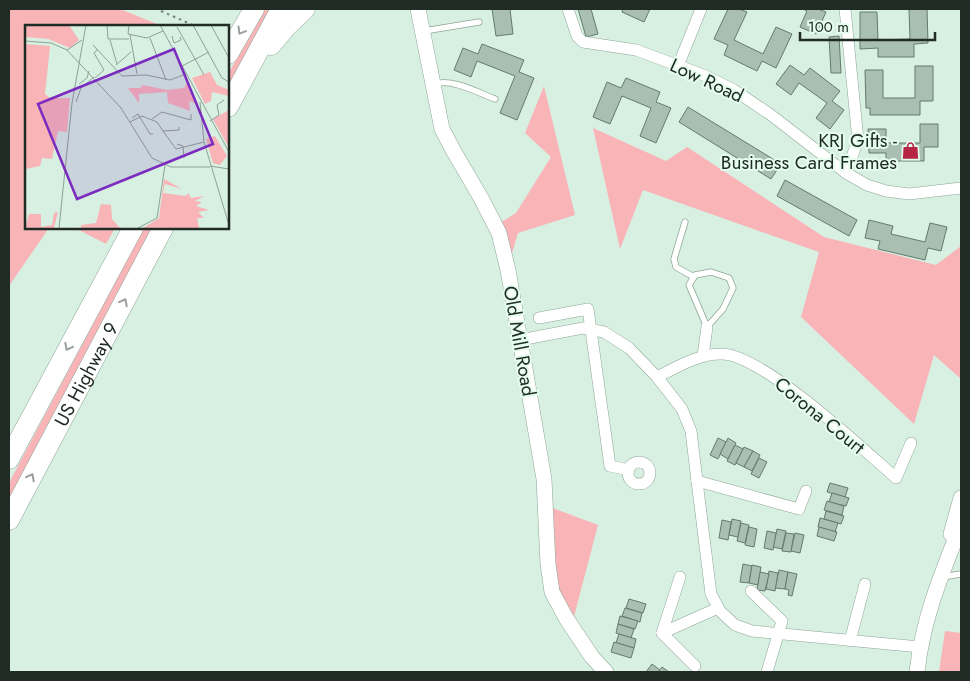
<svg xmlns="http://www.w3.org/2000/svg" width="970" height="681" viewBox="0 0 970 681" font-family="Jost,sans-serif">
	<rect width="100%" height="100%" fill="#d7f0e1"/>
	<g fill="#f9b4b8">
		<path d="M9,9H120L162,26H26V228H49L9,286Z"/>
		<path d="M265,9H273L228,88V74Z"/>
		<path d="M544,86L575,215L518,233L510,260L500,223L516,213L551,157L525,133Z"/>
		<path d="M593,128L666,161L687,147L824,237L936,265L961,246V379L934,355L914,424L801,317L819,252L643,190L620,249Z"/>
		<path d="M75,228H115L106,244Z"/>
		<path d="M144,228H152L9,499V483Z"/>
		<path d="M550,507L598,525L572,624L558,594L552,564Z"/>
		<path d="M945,631L961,633V672H939Z"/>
	</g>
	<g fill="#a8bfb1" stroke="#647a6d">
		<path d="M492,9H510L513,34L496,36Z"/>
		<path d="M578,9H591L598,34L586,37Z"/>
		<path d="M623,9H650L644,22L622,12Z"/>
		<path d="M728,9H739L747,12L734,40L763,54L776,27L792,34L776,68L762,61L757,71L724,55L728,45L714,39Z"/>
		<path d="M803,9H818L826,12L816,34L800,27L807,11Z"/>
		<path d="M909,9H927L928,43L914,44V57H878V48L860,49V12H877L878,40L910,39Z"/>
		<path d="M839,36L841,73H831L829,37Z"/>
		<path d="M482,44L524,60L519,72L534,78L517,120L500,113L515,76L477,61L471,77L454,70L463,48L478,54Z"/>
		<path d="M790,65L804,75L810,68L840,91L832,101L844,110L830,129L816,118L827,103L799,83L791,95L776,84Z"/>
		<path d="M915,66H933V101H920V115H870V108H866L865,70H883V98H915Z"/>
		<path d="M626,78L660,92L656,102L671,108L656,143L640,136L651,108L622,96L610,124L593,117L607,82L621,88Z"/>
		<path d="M688,107L781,164L771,179L679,122Z"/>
		<path d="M920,124H938V147H924V161H886V153H869L868,129H886V143H920Z"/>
		<path d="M785,180L857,220L849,236L777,196Z"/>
		<path d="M869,220L893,226L891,234L925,242L930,223L947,227L941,251L928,248L925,260L878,249L880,241L865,238Z"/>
		<path d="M718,438L726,442L718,459L710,455Z"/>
		<path d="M728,438L736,443L728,459L720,454Z"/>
		<path d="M735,445L743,449L735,465L727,461Z"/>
		<path d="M744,447L753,451L744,467L736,463Z"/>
		<path d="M753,451L760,455L752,471L744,467Z"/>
		<path d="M759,458L767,462L759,478L751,474Z"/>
		<path d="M830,483L848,488L845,497L827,492Z"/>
		<path d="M832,493L849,498L846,506L829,502Z"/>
		<path d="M827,501L844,506L842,515L824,510Z"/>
		<path d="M826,511L844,516L841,524L824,519Z"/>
		<path d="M820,518L838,523L835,532L818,527Z"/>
		<path d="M732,519L741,521L738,537L729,535Z"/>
		<path d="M722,520L731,522L728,540L719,538Z"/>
		<path d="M741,523L749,525L745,543L737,541Z"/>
		<path d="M749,527L757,529L754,547L745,545Z"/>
		<path d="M819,527L837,532L834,541L817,536Z"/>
		<path d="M777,529L786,531L782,549L773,547Z"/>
		<path d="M767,531L776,533L773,550L764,548Z"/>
		<path d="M786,533L794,534L791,552L782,551Z"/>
		<path d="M795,533L804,535L800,553L791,551Z"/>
		<path d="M743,564L752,566L749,583L740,582Z"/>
		<path d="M752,565L761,567L758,585L749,583Z"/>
		<path d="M779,570L788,572L785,589L775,588Z"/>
		<path d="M769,571L778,573L775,591L766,589Z"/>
		<path d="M760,572L769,574L765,591L757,590Z"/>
		<path d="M788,572L797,574L792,596L788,595L789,590L785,589Z"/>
		<path d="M629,599L646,604L643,613L626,608Z"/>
		<path d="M625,608L642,613L640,622L622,616Z"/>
		<path d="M620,616L638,621L635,629L618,624Z"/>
		<path d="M618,624L634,629L631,638L616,633Z"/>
		<path d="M619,634L636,639L634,648L616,643Z"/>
		<path d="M614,642L634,648L631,658L611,652Z"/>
		<path d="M652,664L660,670L658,672H646Z"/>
		<path d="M662,667L669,672H658Z"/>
	</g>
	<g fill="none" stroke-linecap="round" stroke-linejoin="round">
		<defs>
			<g id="lane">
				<path d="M424,31L479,22"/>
				<path d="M435,84C451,78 479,93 495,99"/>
				<path d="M685,222L674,259L676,267L694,277"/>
				<path d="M711,272L729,278L733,288L723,309L707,327L689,285L695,275Z"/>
				<path d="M942,577L961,574"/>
			</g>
			<g id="street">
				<path d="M568,9L577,36L583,42L636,50L706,76L734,90L771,115L846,173L867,185L886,191L909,194L961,188"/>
				<path d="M845,9L858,140L846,173"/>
				<path d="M678,66L701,9"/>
				<path d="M539,318L588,309L610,466L629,470"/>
				<path d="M520,340L583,328L604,332L629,348L657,377L682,409L691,431L697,481L799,509L806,491"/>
				<path d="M703,356L707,327"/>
				<path d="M657,377C677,367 698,354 721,354C761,353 863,449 896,478L911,443"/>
				<circle cx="639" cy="473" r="11"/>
				<path d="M697,481L711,594L720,611L735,625L752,631L920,647"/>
				<path d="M751,591L782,621L767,672"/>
				<path d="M662,633L718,608"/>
				<path d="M662,633L680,577"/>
				<path d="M662,633L695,666"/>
				<path d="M850,641L865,584"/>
			</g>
			<g id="secondary">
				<path d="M418,9L442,129L453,150L481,198L499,233L508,270L544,479L548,564L552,592L566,618L592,657L606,672"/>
				<path d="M951,534L961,498"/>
				<path d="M917,672C923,618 941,575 961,525"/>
			</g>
			<g id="highway">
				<path d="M271,45L286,27L305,9"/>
				<path d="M228,54L254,9"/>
				<path d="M228,107L281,9"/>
				<path d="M9,459L133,228"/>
				<path id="s1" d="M9,520L163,228"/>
			</g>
		</defs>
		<use href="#lane" stroke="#8fa698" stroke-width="7"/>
		<use href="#street" stroke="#8fa698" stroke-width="12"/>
		<use href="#secondary" stroke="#8fa698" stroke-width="16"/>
		<use href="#highway" stroke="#8fa698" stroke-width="21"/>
		<g stroke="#73847a" stroke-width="2" stroke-dasharray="2.5 4" stroke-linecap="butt">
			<path d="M219,10V9"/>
			<path d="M161,11L195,26"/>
		</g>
		<use href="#lane" stroke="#fff" stroke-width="5.5"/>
		<use href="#street" stroke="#fff" stroke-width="11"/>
		<use href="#secondary" stroke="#fff" stroke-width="15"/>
		<use href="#highway" stroke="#fff" stroke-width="20"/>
	</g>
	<defs><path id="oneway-chevron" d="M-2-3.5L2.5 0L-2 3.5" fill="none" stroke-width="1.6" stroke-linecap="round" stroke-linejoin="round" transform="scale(1.25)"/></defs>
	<g stroke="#9ba09d">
		<use href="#oneway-chevron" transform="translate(241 31) rotate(121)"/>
		<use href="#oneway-chevron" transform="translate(124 302) rotate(-62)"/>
		<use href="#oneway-chevron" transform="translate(68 347) rotate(118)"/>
		<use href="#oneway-chevron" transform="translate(31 477) rotate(-62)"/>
	</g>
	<defs>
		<symbol id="shop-bare" viewBox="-9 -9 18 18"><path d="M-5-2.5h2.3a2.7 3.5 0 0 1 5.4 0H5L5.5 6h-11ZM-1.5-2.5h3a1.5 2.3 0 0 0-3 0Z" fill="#b72544" stroke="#e5fdee" stroke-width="2.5" paint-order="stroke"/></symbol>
	</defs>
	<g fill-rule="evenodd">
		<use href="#shop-bare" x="898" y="138" width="25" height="25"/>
	</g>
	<g text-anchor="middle" stroke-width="4" stroke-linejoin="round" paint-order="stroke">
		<g font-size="19" fill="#212b25" stroke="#e5fdee">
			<text transform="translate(707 80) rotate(25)" y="7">Low Road</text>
			<text transform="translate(520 341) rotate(80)" y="7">Old Mill Road</text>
			<text dy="7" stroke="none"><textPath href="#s1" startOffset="165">US Highway 9</textPath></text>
			<text transform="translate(820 415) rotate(39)" y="7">Corona Court</text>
		</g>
		<g font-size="19" fill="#212b25" stroke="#e5fdee" text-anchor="end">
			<text x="897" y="147">KRJ Gifts -<tspan x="897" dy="22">Business Card Frames</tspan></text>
		</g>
	</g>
	<g transform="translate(25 25)">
		<rect width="204" height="204" fill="#d7f0e1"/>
		<path d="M0,0H44L54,15L45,23L23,14L0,12ZM0,19L25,21L20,69L25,73H45L42,107L33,106L27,134L17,133L15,141L0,144ZM185,47L192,60L204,65V71L187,67L186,76L180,79L167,53ZM162,58L173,79L164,76L165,86L143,78L142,67L114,69V78L103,63H115L118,60L142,65L159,63ZM204,85V123L188,94ZM190,111L202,131L195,140L188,138L181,114ZM139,154L157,164L140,159L138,168L161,171L163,168L166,173L179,171L170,176L177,177L171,181L184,185L173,187L179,193H172L174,203H118L134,193ZM76,179L86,180L87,194L95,203H56V200L71,198ZM33,187L29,203H0L4,189H16V202L27,200L29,188Z" fill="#f9b4b8"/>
		<path fill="none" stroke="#8ea196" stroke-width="1" d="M82,0L83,14H104M104,0L103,9L122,13L138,6M135,0L204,127M168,0L197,53L204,57M186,0L204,33M152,2L179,50M105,10L112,49M147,11L149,18L156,15L155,12M125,13L141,55M85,15L92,39M0,16L26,18L42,25L96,83L127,133L146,142H185M68,20L97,51L121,50L145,55L161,49M42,25L57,15M91,40L106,27M157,41L184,27M70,53L79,45L69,28L73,24M54,59L62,53L64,46M51,77L56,63L69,52M175,77L179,117L204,200M107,93L113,89L125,109H128M127,94L137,87L166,95V89M185,96L194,90L192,80L199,75M105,97L117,91L132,97L138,106L154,105V102M138,106L151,124L179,117M152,119L158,121L159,133M185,141L204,144M34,203L47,78L61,0M113,203L132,193L140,140"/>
		<path fill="#7b2cbf" fill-opacity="0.15" stroke="#7b2cbf" stroke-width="2.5" d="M149,24L188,119L52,174L13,79Z"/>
		<rect width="204" height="204" fill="none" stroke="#212b25" stroke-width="2.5"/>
	</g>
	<rect width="970" height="681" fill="none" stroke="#212b25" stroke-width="20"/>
	<path d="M800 32v8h135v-8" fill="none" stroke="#212b25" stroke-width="2.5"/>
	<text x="808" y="32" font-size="15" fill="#212b25" stroke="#e5fdee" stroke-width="4" paint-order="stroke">100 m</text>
</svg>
